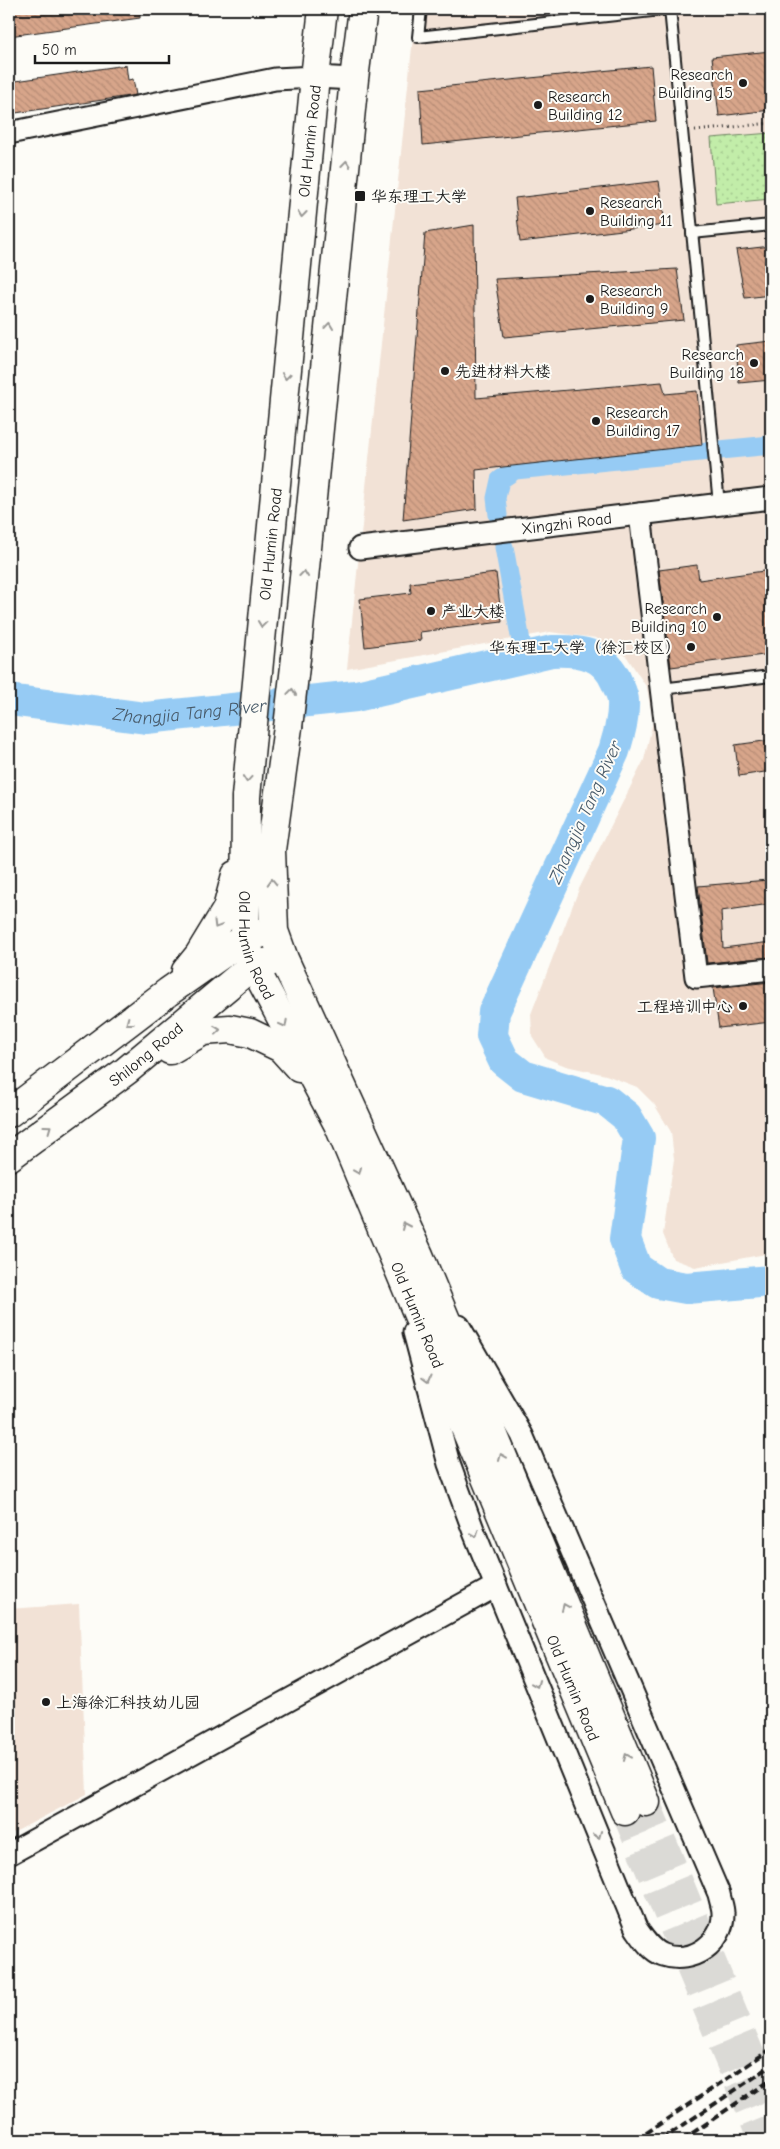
<svg xmlns="http://www.w3.org/2000/svg" width="780" height="2149" viewBox="0 0 780 2149" font-family="'Comic Neue','LXGW WenKai TC',sans-serif">
	<defs>
		<pattern id="green-dots" width="8" height="8" patternUnits="userSpaceOnUse" patternTransform="scale(1.25)"><rect width="8" height="8" fill="#c2eda9"/><path d="M2 2h.1M6 6h.1" fill="none" stroke="#a6cb91" stroke-width="1.8" stroke-linecap="round"/></pattern>
		<pattern id="building-back-hatch" width="6" height="6" patternUnits="userSpaceOnUse" patternTransform="scale(1.25)"><rect width="6" height="6" fill="#d7a58a"/><path d="M-1 5l2 2M0 0l6 6M5-1l2 2" fill="none" stroke="#b88d76"/></pattern>
	</defs>
	<rect width="100%" height="100%" fill="#fdfcf7"/>
	<filter id="ink" filterUnits="userSpaceOnUse"><feTurbulence type="fractalNoise" baseFrequency=".02" numOctaves="2"/><feDisplacementMap in="SourceGraphic" scale="10" xChannelSelector="R" yChannelSelector="G"/><feConvolveMatrix kernelMatrix="1 2 1 2 8 2 1 2 1" color-interpolation-filters="sRGB"/></filter>
	<g filter="url(#ink)">
		<g fill="#f2e2d6">
			<path d="M416,9H771V1253L695,1267L673,1259L663,1234L674,1159L671,1132L654,1104L637,1087L606,1075L566,1066L546,1058L532,1036L531,1014L579,889L644,760L653,721L647,688L627,657L596,638L550,632L347,669Z"/>
			<path d="M79,1604L87,1794L9,1835V1609Z"/>
		</g>
		<path fill="url(#green-dots)" stroke="#6f8462" d="M771,133V199L716,204L711,138Z"/>
		<g fill="none" stroke-linecap="round" stroke-linejoin="round">
			<g stroke="#96cbf4" stroke-width="19">
				<path d="M498,515L496,498L500,480L515,470L771,445"/>
				<path d="M504,547L524,658"/>
			</g>
			<path stroke="#96cbf4" stroke-width="32" id="s1" d="M9,700L146,718L356,696L552,651C581,650 605,653 617,683C619,688 623,695 623,701C624,718 619,734 614,751L494,1012L492,1036L504,1061L523,1076L607,1101L626,1116L639,1138L625,1239L636,1268L658,1283L686,1288L771,1281"/>
		</g>
		<g fill="url(#building-back-hatch)" stroke="#1c1c1c">
			<path d="M9,9H140V18L9,36Z"/>
			<path d="M771,51V110L719,116L712,57Z"/>
			<path d="M126,65L128,80L133,79L136,95L9,114V82Z"/>
			<path d="M651,66L656,121L423,145L420,89Z"/>
			<path d="M659,181L665,225L520,242L515,198Z"/>
			<path d="M474,225L476,398L662,382L665,394L697,391L702,445L476,470L477,509L403,520L425,233Z"/>
			<path d="M771,246V295L745,298L736,250Z"/>
			<path d="M677,269L684,320L504,337L495,279Z"/>
			<path d="M771,341V380L739,383L736,345Z"/>
			<path d="M697,565L699,580L771,570V654L671,667L659,570Z"/>
			<path d="M496,573L502,622L420,632L421,640L365,647L360,599L411,593L410,583Z"/>
			<path d="M771,740V771L739,776L735,745Z"/>
			<path d="M768,880L770,904L721,911L723,948L771,942V957L707,963L698,886Z"/>
			<path d="M771,982V1022L719,1028L713,988Z"/>
		</g>
		<g fill="none" stroke-linecap="round" stroke-linejoin="round">
			<g stroke="#dbdad6" stroke-width="28" stroke-dasharray="28 14" stroke-linecap="butt">
				<path d="M646,1802L771,2104"/>
				<path d="M625,1811L762,2140"/>
			</g>
			<defs>
				<g id="lane">
					<path d="M421,9L418,37L670,9"/>
					<path d="M670,9L719,504"/>
					<path d="M692,233L771,225"/>
					<path d="M661,689L771,676"/>
				</g>
				<g id="street">
					<path d="M9,133L275,79L315,77L354,79"/>
					<path d="M640,514L696,977L771,969"/>
					<path id="s2" d="M360,548L771,498"/>
					<path d="M414,1332L449,1464L474,1532L636,1928C643,1938 651,1951 663,1955C692,1965 724,1943 723,1913C723,1907 720,1900 719,1894L522,1435L459,1326"/>
					<path d="M9,1854L496,1586"/>
				</g>
				<g id="secondary">
					<path id="s3" d="M323,9L315,77L246,797L245,938L253,965L339,1126L625,1811"/>
					<path d="M296,658L354,79L363,9"/>
					<path d="M288,727L271,850L274,931L284,959L419,1255L646,1802"/>
					<path d="M186,971L199,955L227,909L236,875"/>
					<path d="M170,1050L203,1031L230,1029L250,1033L281,1048L299,1068"/>
					<path d="M9,1113L168,992L245,938L260,934"/>
					<path id="s4" d="M9,1157L126,1071L253,965L270,962"/>
				</g>
			</defs>
			<use href="#lane" stroke="#1c1c1c" stroke-width="14"/>
			<use href="#street" stroke="#1c1c1c" stroke-width="25"/>
			<use href="#secondary" stroke="#1c1c1c" stroke-width="31"/>
			<path stroke="#1c1c1c" stroke-width="3" stroke-dasharray="1 4" stroke-linecap="butt" d="M695,131L771,123"/>
			<use href="#lane" stroke="#fdfcf7" stroke-width="10"/>
			<use href="#street" stroke="#fdfcf7" stroke-width="21"/>
			<use href="#secondary" stroke="#fdfcf7" stroke-width="28"/>
			<g stroke="#1c1c1c" stroke-width="4" stroke-dasharray="8 4" stroke-linecap="butt">
				<path d="M636,2140L771,2049"/>
				<path d="M661,2140L771,2066"/>
				<path d="M682,2140L771,2080"/>
				<path d="M765,2140L771,2135"/>
			</g>
			<defs>
				<path id="secondary-bridge" d="M288,727L296,658"/>
			</defs>
			<use href="#secondary-bridge" stroke="#1c1c1c" stroke-width="31" stroke-linecap="butt"/>
			<use href="#secondary-bridge" stroke="#fdfcf7" stroke-width="28"/>
		</g>
		<defs><path id="oneway-chevron" d="M-2-3.5L2.5 0L-2 3.5" fill="none" stroke-width="1.6" stroke-linecap="round" stroke-linejoin="round" transform="scale(1.25)"/></defs>
		<g stroke="#989794">
			<use href="#oneway-chevron" transform="translate(346 164) rotate(-84)"/>
			<use href="#oneway-chevron" transform="translate(302 214) rotate(96)"/>
			<use href="#oneway-chevron" transform="translate(329 326) rotate(-84)"/>
			<use href="#oneway-chevron" transform="translate(286 376) rotate(96)"/>
			<use href="#oneway-chevron" transform="translate(304 574) rotate(-84)"/>
			<use href="#oneway-chevron" transform="translate(262 624) rotate(96)"/>
			<use href="#oneway-chevron" transform="translate(292 692) rotate(-84)"/>
			<use href="#oneway-chevron" transform="translate(247 779) rotate(95)"/>
			<use href="#oneway-chevron" transform="translate(272 882) rotate(-92)"/>
			<use href="#oneway-chevron" transform="translate(217 925) rotate(121)"/>
			<use href="#oneway-chevron" transform="translate(129 1022) rotate(143)"/>
			<use href="#oneway-chevron" transform="translate(284 1024) rotate(62)"/>
			<use href="#oneway-chevron" transform="translate(217 1030) rotate(-6)"/>
			<use href="#oneway-chevron" transform="translate(48 1128) rotate(-36)"/>
			<use href="#oneway-chevron" transform="translate(358 1171) rotate(67)"/>
			<use href="#oneway-chevron" transform="translate(405 1226) rotate(-114)"/>
			<use href="#oneway-chevron" transform="translate(427 1379) rotate(75)"/>
			<use href="#oneway-chevron" transform="translate(502 1457) rotate(-113)"/>
			<use href="#oneway-chevron" transform="translate(475 1534) rotate(69)"/>
			<use href="#oneway-chevron" transform="translate(565 1607) rotate(-113)"/>
			<use href="#oneway-chevron" transform="translate(536 1684) rotate(68)"/>
			<use href="#oneway-chevron" transform="translate(627 1757) rotate(-113)"/>
			<use href="#oneway-chevron" transform="translate(598 1835) rotate(68)"/>
		</g>
	</g>
	<g fill="#1c1c1c" stroke="#fdfcf7" stroke-width="2">
		<circle cx="743" cy="83" r="5"/>
		<circle cx="538" cy="105" r="5"/>
		<rect x="354" y="190" width="12" height="12" rx="2.5"/>
		<circle cx="590" cy="211" r="5"/>
		<circle cx="590" cy="299" r="5"/>
		<circle cx="754" cy="363" r="5"/>
		<circle cx="445" cy="371" r="5"/>
		<circle cx="596" cy="421" r="5"/>
		<circle cx="431" cy="611" r="5"/>
		<circle cx="717" cy="617" r="5"/>
		<circle cx="691" cy="647" r="5"/>
		<circle cx="743" cy="1006" r="5"/>
		<circle cx="46" cy="1702" r="5"/>
	</g>
	<g text-anchor="middle" stroke-width="4" stroke-linejoin="round" paint-order="stroke">
		<g font-size="16" fill="#1c1c1c" stroke="#fdfcf7" text-anchor="start">
			<text x="733" y="80" text-anchor="end">Research<tspan x="733" dy="18">Building 15</tspan></text>
			<text x="548" y="102">Research<tspan x="548" dy="18">Building 12</tspan></text>
			<text x="371" y="202">华东理工大学</text>
			<text x="600" y="208">Research<tspan x="600" dy="18">Building 11</tspan></text>
			<text x="600" y="296">Research<tspan x="600" dy="18">Building 9</tspan></text>
			<text x="744" y="360" text-anchor="end">Research<tspan x="744" dy="18">Building 18</tspan></text>
			<text x="455" y="377">先进材料大楼</text>
			<text x="606" y="418">Research<tspan x="606" dy="18">Building 17</tspan></text>
			<text x="707" y="614" text-anchor="end">Research<tspan x="707" dy="18">Building 10</tspan></text>
			<text x="441" y="617">产业大楼</text>
			<text x="681" y="653" text-anchor="end">华东理工大学（徐汇校区）</text>
			<text x="733" y="1012" text-anchor="end">工程培训中心</text>
			<text x="56" y="1708">上海徐汇科技幼儿园</text>
		</g>
		<g font-size="16" fill="#1c1c1c" stroke="#fdfcf7">
			<text transform="translate(309 141) rotate(-84)" y="6">Old Humin Road</text>
			<text dy="6" stroke="none"><textPath href="#s2" startOffset="208">Xingzhi Road</textPath></text>
			<text transform="translate(270 544) rotate(-84)" y="6">Old Humin Road</text>
			<text dy="6" stroke="none"><textPath href="#s3" startOffset="942">Old Humin Road</textPath></text>
			<text dy="6" stroke="none"><textPath href="#s4" startOffset="171">Shilong Road</textPath></text>
			<text dy="6" stroke="none"><textPath href="#s3" startOffset="1348">Old Humin Road</textPath></text>
			<text dy="6" stroke="none"><textPath href="#s3" startOffset="1752">Old Humin Road</textPath></text>
		</g>
		<g font-size="18" font-style="italic" fill="#475968" stroke="#fdfcf7">
			<text dy="6" stroke="none"><textPath href="#s1" startOffset="182">Zhangjia Tang River</textPath></text>
			<text transform="translate(585 812) rotate(-66)" y="6">Zhangjia Tang River</text>
		</g>
	</g>
	<rect width="780" height="2149" fill="none" stroke="#fdfcf7" stroke-width="30"/>
	<rect x="15" y="15" width="750" height="2119" fill="none" stroke="#1c1c1c" stroke-width="2" filter="url(#ink)"/>
	<path d="M35 55v8h134v-8" fill="none" stroke="#1c1c1c" stroke-width="2.5"/>
	<text x="42" y="55" font-size="15" fill="#1c1c1c" stroke="#fdfcf7" stroke-width="4" paint-order="stroke">50 m</text>
</svg>
